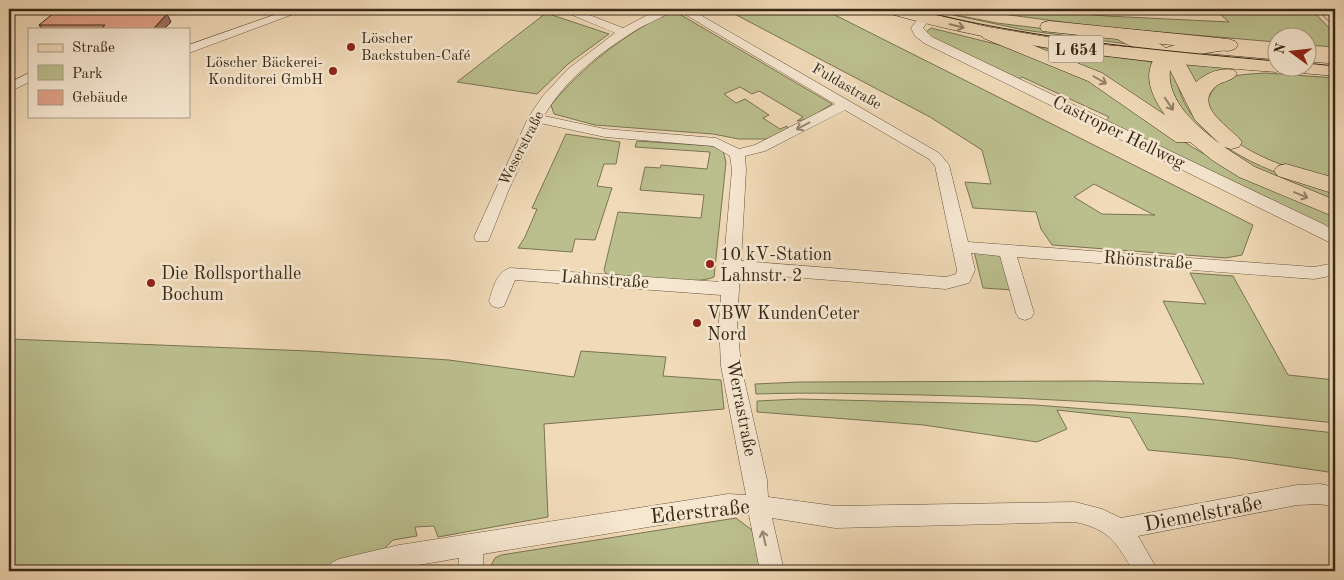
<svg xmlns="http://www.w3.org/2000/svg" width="1344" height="580" viewBox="0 0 1344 580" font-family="'Old Standard TT',serif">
	<rect width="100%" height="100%" fill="#f1dab8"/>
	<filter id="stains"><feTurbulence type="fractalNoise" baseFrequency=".004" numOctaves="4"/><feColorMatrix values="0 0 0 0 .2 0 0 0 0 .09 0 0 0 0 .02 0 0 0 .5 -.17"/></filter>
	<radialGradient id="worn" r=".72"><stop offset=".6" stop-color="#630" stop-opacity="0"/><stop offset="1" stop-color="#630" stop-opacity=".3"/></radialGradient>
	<g fill="#bbbf8e" stroke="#7a7452" fill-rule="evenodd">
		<path d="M725,9H823L1253,225L1242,255L1226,258L1052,245L1041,229L1036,212L973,208L965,182L991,184L982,150L930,117ZM1094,184L1154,215H1155L1102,214L1074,197Z"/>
		<path d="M925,9L997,23L1118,38L1142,46L1024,30Z"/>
		<path d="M997,9H1030L1106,16L1229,22L1214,9H1311L1335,34V47L1307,45L1306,38H1276V42L1101,27L1002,14Z"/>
		<path d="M668,12H676L832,104L808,119L797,121L803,117L759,91L752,94L740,87L724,94L736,103L745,99L769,115L763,118L780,129L787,126L788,130L770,139H739L713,134L595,125L554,114L551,105C585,64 622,37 668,12Z"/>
		<path d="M546,13L609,34L568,64L537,94L457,82Z"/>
		<path d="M931,28L1020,50L1052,61L1131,104L1192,147L1226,166L1335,214V233L1105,122L1109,117L1022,77L1018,80L929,37L926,32Z"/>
		<path d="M1031,46L1152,62L1183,128Z"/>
		<path d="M1185,64L1229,68L1230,69L1219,71L1196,86Z"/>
		<path d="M1165,68H1172C1177,80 1179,93 1185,104C1212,154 1284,178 1335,191V205L1299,191L1230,156L1174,105Z"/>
		<path d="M1266,73L1335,78V181C1302,172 1246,157 1223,129C1216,122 1212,111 1207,102C1217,73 1239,75 1266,73Z"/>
		<path d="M566,134L620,142L616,164H604L597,186L612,188L595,240L575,239L572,252L518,248L525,237L537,209L532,208Z"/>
		<path d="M637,141L713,146L723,151L726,162L714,277C695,286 630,276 606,274L604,270L618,212L701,218L704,195L640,190L645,167L660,168L661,165L707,169L710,152L635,147Z"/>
		<path d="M974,251L1002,253L1013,290L983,288Z"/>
		<path d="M1190,273L1233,276L1288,375L1335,380V423C1198,408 1061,398 923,395C867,394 812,392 756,394L755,384L800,382L1097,381L1204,384L1163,301L1206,304Z"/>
		<path d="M9,339L309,351L449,360L574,377L581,351L666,357L663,376L721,380L724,409L544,424L548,517L438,537L434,526L415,527L417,536L393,540L383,550L311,571H9Z"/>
		<path d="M799,399L1035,405L1189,417L1335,433V473L1233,458L1148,450L1130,418L1057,410L1067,429L1037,442L924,425L757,412V401Z"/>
		<path d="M736,518L752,530L761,571H488L495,558L501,555Z"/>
	</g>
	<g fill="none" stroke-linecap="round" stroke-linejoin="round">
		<defs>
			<g id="minor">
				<path d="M291,9H307L189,53V45Z"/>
				<path d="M558,9H574L623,28L659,9H673C664,18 647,23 636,30C601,52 565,79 544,116L605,129L716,138L739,149L755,145L835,104L676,9H690L939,153L949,165L968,242L1314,267L1335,263V275L1314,279L1017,257L1034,313L1031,318L1025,320L1019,318L1016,313L1000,256L971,253L975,270L969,283L946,289L740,273L737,322L741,366L767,480L768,497L835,506L1075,502L1102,509L1121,518L1297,485L1320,484L1335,487V507L1320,504L1297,505L1138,536L1158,571H1133C1117,543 1109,529 1075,522L835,528L772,518L784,571H760L749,515L728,514L483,554V571H459V558L384,571H327L331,563L339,559L399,545L728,494L746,495L721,366L719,322L721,295L515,280L504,306L498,308L492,306L489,301C493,289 496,272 510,268L722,282L732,170L730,156L713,146L605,137L540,123L509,189L490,237L488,241H476L474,237L528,118L542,97L568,69L615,33ZM845,110L929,159L935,166L957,270L956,274L946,277L741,261L746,170L745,156L765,151Z"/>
				<path d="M924,15L930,18L923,28L932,37L1325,225L1335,232V245L924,43L915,36L911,28L920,16Z"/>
				<path d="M29,73V82L9,92V83Z"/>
			</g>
			<g id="primary">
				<path d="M884,9H912L988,27L1083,43L1276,60V68H1285L1276,72C1142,62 1017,50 887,13Z"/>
				<path d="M1049,21L1228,39L1235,41L1238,45L1235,49L1228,51L1042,31L1040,27L1042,23Z"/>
				<path d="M1306,62L1335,64V76L1291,72L1288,68H1306Z"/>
			</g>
			<g id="motorway">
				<path d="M1317,9H1335V22L1329,21Z"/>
				<path d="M990,28L1102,73L1165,115C1153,98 1142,77 1155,57C1145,51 1117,42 1113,35L1115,31C1131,27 1153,39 1166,48C1185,41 1213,36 1233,41L1236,45L1233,49L1179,57L1186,64L1196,82C1206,73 1221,67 1234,70L1237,74C1232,82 1220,81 1214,88C1194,108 1233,129 1242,142L1239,147L1231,149L1224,147L1255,167L1335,200V217L1239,177L1212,160L1190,142H1176L1088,81L983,38L981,34L983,30ZM1170,70L1195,120L1220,144C1198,127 1166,101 1170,70Z"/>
				<path d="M1286,164L1335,178V194L1278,176L1274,171L1278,166Z"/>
			</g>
		</defs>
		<use href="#minor" stroke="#66553e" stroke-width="1"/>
		<use href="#primary" stroke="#382916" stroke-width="1"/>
		<use href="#motorway" stroke="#382916" stroke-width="1"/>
		<use href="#minor" fill="#f6e7d1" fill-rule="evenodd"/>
		<use href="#primary" fill="#f1dab8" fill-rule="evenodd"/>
		<use href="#motorway" fill="#f1dab8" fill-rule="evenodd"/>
		<g stroke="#382916" stroke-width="1">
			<path d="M913,9C1032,39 1154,50 1276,61"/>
			<path d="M1306,63L1335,66"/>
		</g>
	</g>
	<path fill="#c28a74" stroke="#382916" d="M161,14L171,22L164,29H42L39,25Z"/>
	<g fill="#9e705e" stroke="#382916">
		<path d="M155,9H166L154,21L150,14Z"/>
		<path d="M167,14L171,22L164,29H153Z"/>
	</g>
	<path fill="#e1a087" stroke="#382916" d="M59,9H155L150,14H167L153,29H101L105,25H39Z"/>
	<defs><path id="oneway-shaft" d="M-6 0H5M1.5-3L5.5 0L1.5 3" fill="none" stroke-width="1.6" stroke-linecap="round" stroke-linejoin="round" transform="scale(1.25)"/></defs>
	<g stroke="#948267">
		<use href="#oneway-shaft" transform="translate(957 26) rotate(14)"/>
		<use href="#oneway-shaft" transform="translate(1100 80) rotate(30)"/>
		<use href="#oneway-shaft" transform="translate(1169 104) rotate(56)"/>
		<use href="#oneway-shaft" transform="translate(1301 195) rotate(23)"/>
	</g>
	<g stroke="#978874">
		<use href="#oneway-shaft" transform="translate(803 126) rotate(152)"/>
		<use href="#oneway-shaft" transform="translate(764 538) rotate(-103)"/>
	</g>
	<g fill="#8f2418" stroke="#f6e7d1" stroke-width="2">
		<circle cx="351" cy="47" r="5"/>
		<circle cx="333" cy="71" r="5"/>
		<circle cx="710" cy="264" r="5"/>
		<circle cx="151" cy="283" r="5"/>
		<circle cx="697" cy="323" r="5"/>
	</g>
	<g text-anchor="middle" stroke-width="5" stroke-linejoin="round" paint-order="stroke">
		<g font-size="15" fill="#382916" stroke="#f6e7d1" text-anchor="start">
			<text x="361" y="43">Löscher<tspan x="361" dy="17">Backstuben-Café</tspan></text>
			<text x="323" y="67" text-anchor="end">Löscher Bäckerei-<tspan x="323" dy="17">Konditorei GmbH</tspan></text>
		</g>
		<g font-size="15" fill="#382916" stroke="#f6e7d1">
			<text transform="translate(847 86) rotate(30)" y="5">Fuldastraße</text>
			<text transform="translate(521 148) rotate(-63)" y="5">Weserstraße</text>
		</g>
		<rect fill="#f6e7d1" stroke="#71624e" stroke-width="1" x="1048.5" y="35.5" width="55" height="27" rx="4"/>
		<g font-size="16" font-weight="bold" fill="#382916">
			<text x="1076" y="55">L 654</text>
		</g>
		<g font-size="18" fill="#382916" stroke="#f6e7d1">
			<text transform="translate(1119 132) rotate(26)" y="6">Castroper Hellweg</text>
			<text transform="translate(1148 260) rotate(4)" y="6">Rhönstraße</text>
			<text transform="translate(605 279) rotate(4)" y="6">Lahnstraße</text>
			<text transform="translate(742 408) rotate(79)" y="6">Werrastraße</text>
		</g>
		<g font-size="18" fill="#382916" stroke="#f6e7d1" text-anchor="start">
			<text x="720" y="260">10 kV-Station<tspan x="720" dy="21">Lahnstr. 2</tspan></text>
			<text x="161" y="279">Die Rollsporthalle<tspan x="161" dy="21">Bochum</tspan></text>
			<text x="707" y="319">VBW KundenCeter<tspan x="707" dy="21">Nord</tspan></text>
		</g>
		<g font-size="21" fill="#382916" stroke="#f6e7d1">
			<text transform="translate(700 511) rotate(-6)" y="7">Ederstraße</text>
			<text transform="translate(1203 513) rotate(-11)" y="7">Diemelstraße</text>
		</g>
	</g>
	<rect width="1344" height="580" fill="none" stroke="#f1dab8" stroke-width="30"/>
	<rect x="10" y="10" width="1324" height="560" fill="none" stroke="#382916" stroke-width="2.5"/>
	<rect x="15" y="15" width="1314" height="550" fill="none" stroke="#382916"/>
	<rect x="28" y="28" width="162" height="90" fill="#f6e7d1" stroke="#aa9b86"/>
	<rect x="38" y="44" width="25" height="8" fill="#f1dab8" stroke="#aa9b86"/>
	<text x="72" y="52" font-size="15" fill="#382916">Straße</text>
	<rect x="38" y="65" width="25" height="15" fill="#bbbf8e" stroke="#aa9b86"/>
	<text x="72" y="78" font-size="15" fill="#382916">Park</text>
	<rect x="38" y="90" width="25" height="15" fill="#e1a087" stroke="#aa9b86"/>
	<text x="72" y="102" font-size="15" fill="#382916">Gebäude</text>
	<g transform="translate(1292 52) rotate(285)"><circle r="24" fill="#f6e7d1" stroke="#aa9b86"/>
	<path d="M0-4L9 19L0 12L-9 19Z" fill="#8f2418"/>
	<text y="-8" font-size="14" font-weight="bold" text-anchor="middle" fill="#382916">N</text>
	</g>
	<rect width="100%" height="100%" filter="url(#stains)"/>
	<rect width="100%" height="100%" fill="url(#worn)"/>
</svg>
